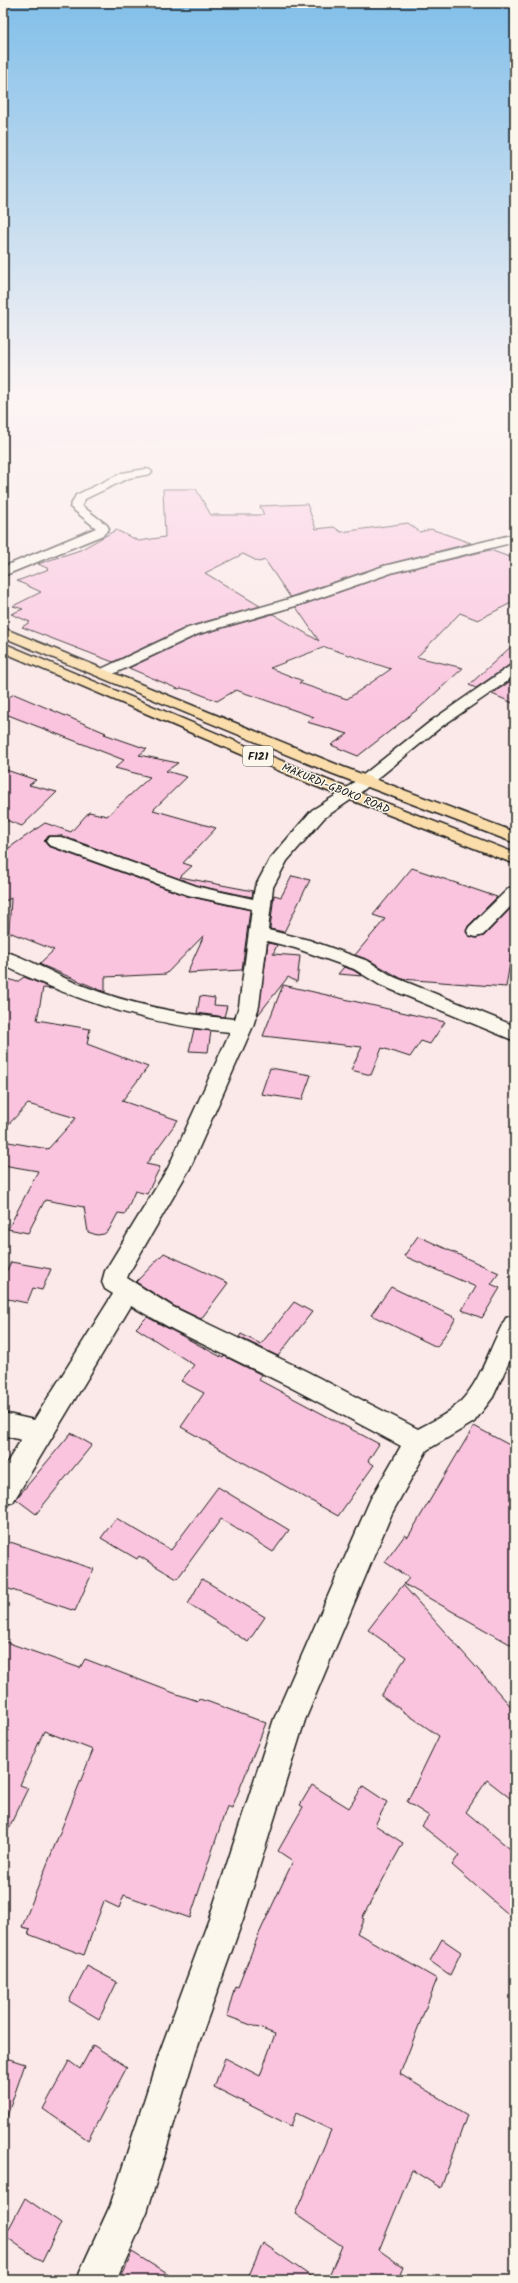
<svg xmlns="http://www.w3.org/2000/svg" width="518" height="2283" viewBox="0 0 518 2283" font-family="Kalam,sans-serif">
	<rect width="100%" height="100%" fill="#fbe8e8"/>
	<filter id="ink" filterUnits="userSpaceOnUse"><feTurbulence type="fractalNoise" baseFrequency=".025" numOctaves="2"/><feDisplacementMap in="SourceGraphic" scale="8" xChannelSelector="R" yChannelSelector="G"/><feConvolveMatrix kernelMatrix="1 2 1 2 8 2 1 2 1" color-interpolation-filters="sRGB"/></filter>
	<g filter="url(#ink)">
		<path fill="#fbdde5" d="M3,397H515V403L406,432L3,447Z"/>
		<g fill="#fac4de" stroke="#1c1c1c" fill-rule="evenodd">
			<path d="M163,489H196L211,515H264L260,506L307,504L316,529L334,527L341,532L408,523L420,532L431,529L471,543L384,565L290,597L265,560L259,562L243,554L205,573L260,606L187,627L113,662L22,627L30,622L11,614L23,609L13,606L41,592L17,581L49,569L38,564L80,550L116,530L139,541L165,537Z"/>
			<path d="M490,550L515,559V601L478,620L460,613L417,657L463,668L418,709L358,756L331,745L348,734L307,722L314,717L236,690L217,701L192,691L181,688L178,689L129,668L199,635L273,614L319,641L296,607L394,573ZM325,647L391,669L347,699L299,683L303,681L270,668Z"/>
			<path d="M515,643V664L509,665L476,688L469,685Z"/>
			<path d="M515,678V704L492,694Z"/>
			<path d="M14,694L106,733L104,734L147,749L139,755L178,763L166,771L187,777L153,810L216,828L183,863L192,866L180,877L253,891L252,897L199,886L62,836H49L44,841L48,846L187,896L250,910L242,970L187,973L204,935L166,974L105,977V992L39,964L54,950L9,932L11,898L3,902V852L45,823L71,832L89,812L107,816L150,777L115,768L124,760L3,713V701Z"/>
			<path d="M3,769L36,780L29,785L57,792L22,826L3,819Z"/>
			<path d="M412,868L497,897L468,926L466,932L469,936L476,938L484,936L515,904V947L512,950L506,987L402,979L369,960L355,955L385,919L373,915Z"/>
			<path d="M292,876L310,880L284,932L270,929L274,895L281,897Z"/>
			<path d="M268,943L277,945L273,954L300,956L297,982L288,977L258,1015Z"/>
			<path d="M344,967L353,970L362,976L338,974Z"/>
			<path d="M3,977L17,982L24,977L53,989L43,988L37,1020L90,1029L87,1044L148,1067L122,1101L178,1120L146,1164L160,1167L147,1194L135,1191L125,1214L118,1213L109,1230L104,1234L97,1235L88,1232L84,1207L45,1200L28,1233L8,1229L38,1171L3,1165V1141L48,1149L76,1118L28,1104L3,1130Z"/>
			<path d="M283,985L445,1022L430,1044L421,1041L410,1057L382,1048L371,1075L351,1070L362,1047L263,1036Z"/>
			<path d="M200,996L215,998L214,1005L227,1006L224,1017L197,1013Z"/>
			<path d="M194,1029L211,1031L208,1052L189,1051Z"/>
			<path d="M270,1068L311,1075L302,1100L261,1094Z"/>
			<path d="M418,1236L499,1273L491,1284L500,1288L482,1318L462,1310L476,1287L404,1256Z"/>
			<path d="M164,1253L228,1283L201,1319L174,1306L136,1282Z"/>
			<path d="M11,1262L51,1269L42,1290L33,1288L27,1303L3,1298V1269L7,1270Z"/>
			<path d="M391,1287L456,1318L437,1347L371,1315Z"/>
			<path d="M294,1302L312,1312L278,1356L239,1337L241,1334L261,1344Z"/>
			<path d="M147,1317L223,1358L224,1356L262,1375L259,1380L379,1444L368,1461L374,1465L338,1516L181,1427L204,1393L181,1381L194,1365L136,1328Z"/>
			<path d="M474,1426L515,1448V1647L404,1584L409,1578L385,1562L405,1535L408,1537Z"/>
			<path d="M71,1433L92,1445L36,1514L16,1499Z"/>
			<path d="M218,1487L289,1530L273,1552L221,1519L177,1579L139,1556L137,1559L101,1538L116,1518L171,1550Z"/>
			<path d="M10,1542L94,1569L75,1611L3,1587V1555Z"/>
			<path d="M202,1579L265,1617L248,1642L188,1604Z"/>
			<path d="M403,1585L515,1711V1802L487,1780L466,1812L515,1853V1920L452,1865L459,1855L422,1826L429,1816L407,1802L439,1736L381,1696L406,1657L368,1630Z"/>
			<path d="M3,1641L80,1668L85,1659L174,1693L198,1701L199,1699L209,1702L266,1723L232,1808L227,1806L190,1918L124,1895L119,1908L104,1901L84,1955L28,1934L30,1929L22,1927L93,1750L44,1731L20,1785L28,1788L3,1840Z"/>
			<path d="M312,1785L349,1808L363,1786L387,1802L375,1825L403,1843L362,1918L364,1919L357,1933L437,1979L400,2074L467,2115L441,2188L412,2170L379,2250L403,2267L398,2280H327L342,2246L295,2214L331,2130L296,2113L291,2126L214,2087L225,2058L260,2076L275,2034L227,2016L235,1986L238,1987L258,1936L293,1861L278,1851L303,1807L300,1805Z"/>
			<path d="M442,1939L461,1952L450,1975L430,1961Z"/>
			<path d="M87,1966L117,1982L99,2019L69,2001Z"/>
			<path d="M93,2045L127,2067L88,2140L43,2109L69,2061L80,2069Z"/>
			<path d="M3,2057L25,2064L6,2119H3Z"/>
			<path d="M25,2198L61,2223L42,2262L5,2236Z"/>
			<path d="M263,2243L316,2280H247Z"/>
			<path d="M132,2252L177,2280H120Z"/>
		</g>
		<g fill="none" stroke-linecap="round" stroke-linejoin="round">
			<defs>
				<g id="minor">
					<path d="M146,469L150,470L152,472L150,474L129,478L85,499L82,506L107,525L109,529L103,535L3,576V567L96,528L70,507L76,495L122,473Z"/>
					<path d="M515,534V542L394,572L299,605L198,634L109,676L104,677L97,673L99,670L188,628L289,599L384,566Z"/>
					<path d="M515,665V676L441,727L355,797L324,818L287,861L273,887L268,930L309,940L368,961L394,977L515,1026V1041L380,985L354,969L295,948L267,941L259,1006L253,1026L190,1168L129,1273L127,1278L173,1307L306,1371L418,1429C433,1421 448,1414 460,1402C482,1380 490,1345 506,1318L515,1315V1349L493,1397L474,1422L427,1450L392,1513L305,1720L243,1919L196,2051L147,2212L117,2280H76L110,2206L160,2051L209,1919L274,1719L371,1498L401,1446L288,1386L174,1330L131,1306L13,1502L3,1505V1469L21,1440L3,1435V1413L34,1420L113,1294L105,1289L102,1282L105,1271L168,1168L230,1032C150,1025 75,1001 3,965V951C26,957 57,976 81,985C131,1005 182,1015 235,1019L239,1006L252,909L188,895L49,845L46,841L49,837H61L199,887L253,899L255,887L270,859L312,810L343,791L431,721L510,666Z"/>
					<path d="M515,887V902L483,935L476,937L469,935L467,931L469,927L509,888Z"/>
				</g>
				<g id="primary">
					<path d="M3,628L343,767L515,832V843L331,773L3,637Z"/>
					<path d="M3,643L327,780L515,853V864L315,786L3,652Z"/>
				</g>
			</defs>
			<use href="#minor" stroke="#1c1c1c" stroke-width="3"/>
			<use href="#primary" stroke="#1c1c1c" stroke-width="3"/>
			<use href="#minor" fill="#fbf7ec" fill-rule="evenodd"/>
			<use href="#primary" fill="#faddab" fill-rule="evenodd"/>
		</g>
	</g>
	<linearGradient id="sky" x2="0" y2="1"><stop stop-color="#82bfe9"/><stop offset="0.55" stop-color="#fdf5f5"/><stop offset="1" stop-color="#fdf5f5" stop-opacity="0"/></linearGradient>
	<rect width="518" height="717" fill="url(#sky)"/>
	<g text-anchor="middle" stroke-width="3" stroke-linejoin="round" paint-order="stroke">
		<g font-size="11" fill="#1c1c1c" stroke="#fbf7ec">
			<text transform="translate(336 788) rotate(22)" y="4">MAKURDI-GBOKO ROAD</text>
		</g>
		<rect fill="#fbf7ec" stroke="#5f5e5a" stroke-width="1" x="243" y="746" width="30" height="20" rx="3"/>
		<g font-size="12" font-weight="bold" fill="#1c1c1c">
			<text x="258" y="760">F121</text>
		</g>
	</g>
	<rect width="518" height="2283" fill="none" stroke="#fbf7ec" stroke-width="16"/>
	<rect x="8" y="8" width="502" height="2267" fill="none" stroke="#1c1c1c" stroke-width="1.5" filter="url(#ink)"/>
</svg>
